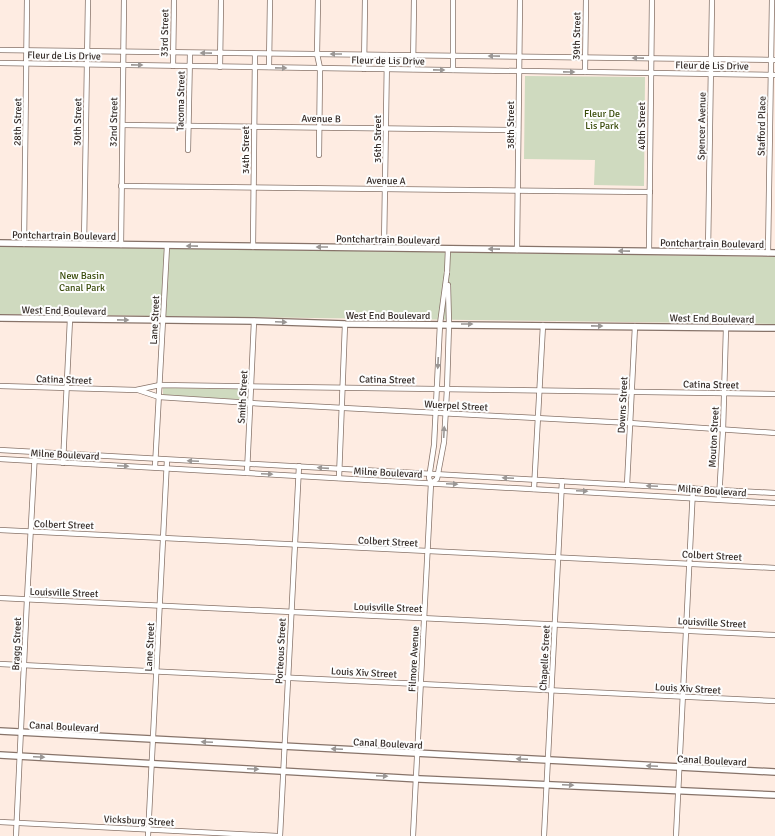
<svg xmlns="http://www.w3.org/2000/svg" width="775" height="836" viewBox="0 0 775 836" font-family="Signika,sans-serif">
	<rect width="100%" height="100%" fill="#feece2"/>
	<g fill="#cfdabf">
		<path d="M525,76L645,77L644,186L594,185L595,160L524,159Z"/>
		<path d="M0,246L775,257V324L0,314Z"/>
		<path d="M163,388L249,389L248,400L163,395Z"/>
	</g>
	<g fill="none" stroke-linecap="round" stroke-linejoin="round">
		<defs>
			<g id="minor">
				<path d="M318,0L317,54L320,68L319,155"/>
				<path d="M0,50L775,60"/>
				<path d="M0,63L775,75"/>
				<path d="M173,66L174,0"/>
				<path d="M220,67L221,0"/>
				<path d="M269,67L270,0"/>
				<path d="M364,69L365,0"/>
				<path d="M413,69L414,0"/>
				<path d="M453,70V0"/>
				<path d="M585,72L586,0"/>
				<path d="M123,125L518,130"/>
				<path d="M188,150L190,53"/>
				<path d="M121,186L650,192"/>
				<path d="M24,244L27,0"/>
				<path d="M84,244L88,0"/>
				<path d="M121,245L124,0"/>
				<path d="M253,247L255,54"/>
				<path d="M384,247L387,55"/>
				<path d="M517,250L520,0"/>
				<path d="M649,251L652,0"/>
				<path d="M708,252L712,0"/>
				<path d="M768,253L772,0"/>
				<path d="M447,273L448,249"/>
				<path d="M0,386L136,390L160,385L775,394"/>
				<path d="M138,390L159,397L251,403L630,423L775,433"/>
				<path d="M0,450L775,493"/>
				<path d="M0,459L775,503"/>
				<path d="M63,463L70,319"/>
				<path d="M155,467L167,246"/>
				<path d="M247,473L254,321"/>
				<path d="M339,478L345,324"/>
				<path d="M431,483L437,479L444,442L447,389L449,324L448,285"/>
				<path d="M627,485L635,326"/>
				<path d="M534,489L543,325"/>
				<path d="M719,499L723,430L726,328"/>
				<path d="M0,530L775,568"/>
				<path d="M0,598L775,635"/>
				<path d="M0,664L775,701"/>
				<path d="M0,822L277,836"/>
				<path d="M16,836L27,599L35,452"/>
				<path d="M148,836L167,460"/>
				<path d="M280,836L299,466"/>
				<path d="M413,836L431,483L429,478L434,445L440,324L447,272"/>
				<path d="M544,836L562,481"/>
				<path d="M676,836L693,488"/>
			</g>
			<g id="major">
				<path d="M0,243L775,253"/>
				<path d="M0,318L254,321L345,324L775,328"/>
				<path d="M0,731L775,772"/>
				<path d="M0,755L420,779L775,795"/>
			</g>
		</defs>
		<use href="#minor" stroke="#877369" stroke-width="6"/>
		<use href="#major" stroke="#877369" stroke-width="8"/>
		<use href="#minor" stroke="#fff" stroke-width="4.5"/>
		<use href="#major" stroke="#fff" stroke-width="5.5"/>
	</g>
	<defs><path id="oneway-solid" d="M-6-.8H1V-3.2L6.5 0L1 3.2V.8H-6Z"/></defs>
	<g fill="#9a9694">
		<use href="#oneway-solid" transform="translate(206 53) rotate(-179)"/>
		<use href="#oneway-solid" transform="translate(336 54) rotate(-180)"/>
		<use href="#oneway-solid" transform="translate(494 56) rotate(-179)"/>
		<use href="#oneway-solid" transform="translate(638 58) rotate(-179)"/>
		<use href="#oneway-solid" transform="translate(137 65) rotate(1)"/>
		<use href="#oneway-solid" transform="translate(281 68) rotate(1)"/>
		<use href="#oneway-solid" transform="translate(439 70) rotate(1)"/>
		<use href="#oneway-solid" transform="translate(569 72) rotate(1)"/>
		<use href="#oneway-solid" transform="translate(192 246) rotate(-179)"/>
		<use href="#oneway-solid" transform="translate(322 247) rotate(-180)"/>
		<use href="#oneway-solid" transform="translate(494 249) rotate(-179)"/>
		<use href="#oneway-solid" transform="translate(624 251) rotate(-179)"/>
		<use href="#oneway-solid" transform="translate(123 320) rotate(1)"/>
		<use href="#oneway-solid" transform="translate(281 322) rotate(2)"/>
		<use href="#oneway-solid" transform="translate(467 324)"/>
		<use href="#oneway-solid" transform="translate(597 326) rotate(1)"/>
		<use href="#oneway-solid" transform="translate(438 363) rotate(93)"/>
		<use href="#oneway-solid" transform="translate(444 432) rotate(-87)"/>
		<use href="#oneway-solid" transform="translate(193 461) rotate(-177)"/>
		<use href="#oneway-solid" transform="translate(123 466) rotate(3)"/>
		<use href="#oneway-solid" transform="translate(323 468) rotate(-176)"/>
		<use href="#oneway-solid" transform="translate(267 474) rotate(3)"/>
		<use href="#oneway-solid" transform="translate(508 478) rotate(-177)"/>
		<use href="#oneway-solid" transform="translate(452 484) rotate(3)"/>
		<use href="#oneway-solid" transform="translate(652 486) rotate(-177)"/>
		<use href="#oneway-solid" transform="translate(582 491) rotate(2)"/>
		<use href="#oneway-solid" transform="translate(207 742) rotate(-177)"/>
		<use href="#oneway-solid" transform="translate(337 749) rotate(-177)"/>
		<use href="#oneway-solid" transform="translate(39 757) rotate(3)"/>
		<use href="#oneway-solid" transform="translate(522 759) rotate(-177)"/>
		<use href="#oneway-solid" transform="translate(652 766) rotate(-177)"/>
		<use href="#oneway-solid" transform="translate(253 769) rotate(3)"/>
		<use href="#oneway-solid" transform="translate(382 776) rotate(3)"/>
		<use href="#oneway-solid" transform="translate(568 785) rotate(3)"/>
	</g>
	<g text-anchor="middle" stroke-width="4" stroke-linejoin="round" paint-order="stroke">
		<g font-size="10" fill="#362d29" stroke="#fdfdfd">
			<text transform="translate(164 33) rotate(-89)" y="4">33rd Street</text>
			<text transform="translate(576 36) rotate(-89)" y="4">39th Street</text>
			<text transform="translate(64 55) rotate(1)" y="4">Fleur de Lis Drive</text>
			<text transform="translate(388 60) rotate(1)" y="4">Fleur de Lis Drive</text>
			<text transform="translate(712 65) rotate(1)" y="4">Fleur de Lis Drive</text>
			<text transform="translate(180 101) rotate(-89)" y="4">Tacoma Street</text>
			<text transform="translate(321 118) rotate(1)" y="4">Avenue B</text>
			<text transform="translate(17 122) rotate(-89)" y="4">28th Street</text>
			<text transform="translate(77 122) rotate(-89)" y="4">30th Street</text>
			<text transform="translate(113 122) rotate(-89)" y="4">32nd Street</text>
			<text transform="translate(510 125) rotate(-90)" y="4">38th Street</text>
			<text transform="translate(641 126) rotate(-90)" y="4">40th Street</text>
			<text transform="translate(701 126) rotate(-89)" y="4">Spencer Avenue</text>
			<text transform="translate(761 126) rotate(-89)" y="4">Stafford Place</text>
			<text transform="translate(377 139) rotate(-90)" y="4">36th Street</text>
			<text transform="translate(245 150) rotate(-90)" y="4">34th Street</text>
			<text transform="translate(386 180) rotate(1)" y="4">Avenue A</text>
			<text transform="translate(64 235) rotate(1)" y="4">Pontchartrain Boulevard</text>
			<text transform="translate(388 239) rotate(1)" y="4">Pontchartrain Boulevard</text>
			<text transform="translate(712 243) rotate(1)" y="4">Pontchartrain Boulevard</text>
			<text transform="translate(64 310) rotate(1)" y="4">West End Boulevard</text>
			<text x="388" y="319">West End Boulevard</text>
			<text transform="translate(712 318) rotate(1)" y="4">West End Boulevard</text>
			<text transform="translate(154 320) rotate(-87)" y="4">Lane Street</text>
			<text transform="translate(64 379) rotate(2)" y="4">Catina Street</text>
			<text transform="translate(387 379) rotate(1)" y="4">Catina Street</text>
			<text transform="translate(711 384) rotate(1)" y="4">Catina Street</text>
			<text transform="translate(242 397) rotate(-87)" y="4">Smith Street</text>
			<text transform="translate(456 405) rotate(3)" y="4">Wuerpel Street</text>
			<text transform="translate(622 405) rotate(-87)" y="4">Downs Street</text>
			<text transform="translate(713 437) rotate(-87)" y="4">Mouton Street</text>
			<text transform="translate(65 454) rotate(3)" y="4">Milne Boulevard</text>
			<text transform="translate(388 472) rotate(3)" y="4">Milne Boulevard</text>
			<text transform="translate(712 490) rotate(4)" y="4">Milne Boulevard</text>
			<text transform="translate(64 524) rotate(2)" y="4">Colbert Street</text>
			<text transform="translate(388 541) rotate(3)" y="4">Colbert Street</text>
			<text transform="translate(712 555) rotate(3)" y="4">Colbert Street</text>
			<text transform="translate(64 592) rotate(2)" y="4">Louisville Street</text>
			<text transform="translate(388 607) rotate(2)" y="4">Louisville Street</text>
			<text transform="translate(712 622) rotate(3)" y="4">Louisville Street</text>
			<text transform="translate(16 644) rotate(-88)" y="4">Bragg Street</text>
			<text transform="translate(149 647) rotate(-87)" y="4">Lane Street</text>
			<text transform="translate(280 651) rotate(-87)" y="4">Porteous Street</text>
			<text transform="translate(544 658) rotate(-87)" y="4">Chapelle Street</text>
			<text transform="translate(413 659) rotate(-87)" y="4">Filmore Avenue</text>
			<text transform="translate(364 672) rotate(3)" y="4">Louis Xiv Street</text>
			<text transform="translate(688 688) rotate(3)" y="4">Louis Xiv Street</text>
			<text transform="translate(64 726) rotate(3)" y="4">Canal Boulevard</text>
			<text transform="translate(388 743) rotate(3)" y="4">Canal Boulevard</text>
			<text transform="translate(712 760) rotate(3)" y="4">Canal Boulevard</text>
			<text transform="translate(139 820) rotate(3)" y="4">Vicksburg Street</text>
		</g>
		<g font-size="10" fill="#374907" stroke="#fdfdfd">
			<text x="602" y="117">Fleur De<tspan x="602" dy="12">Lis Park</tspan></text>
			<text x="82" y="279">New Basin<tspan x="82" dy="12">Canal Park</tspan></text>
		</g>
	</g>
</svg>
